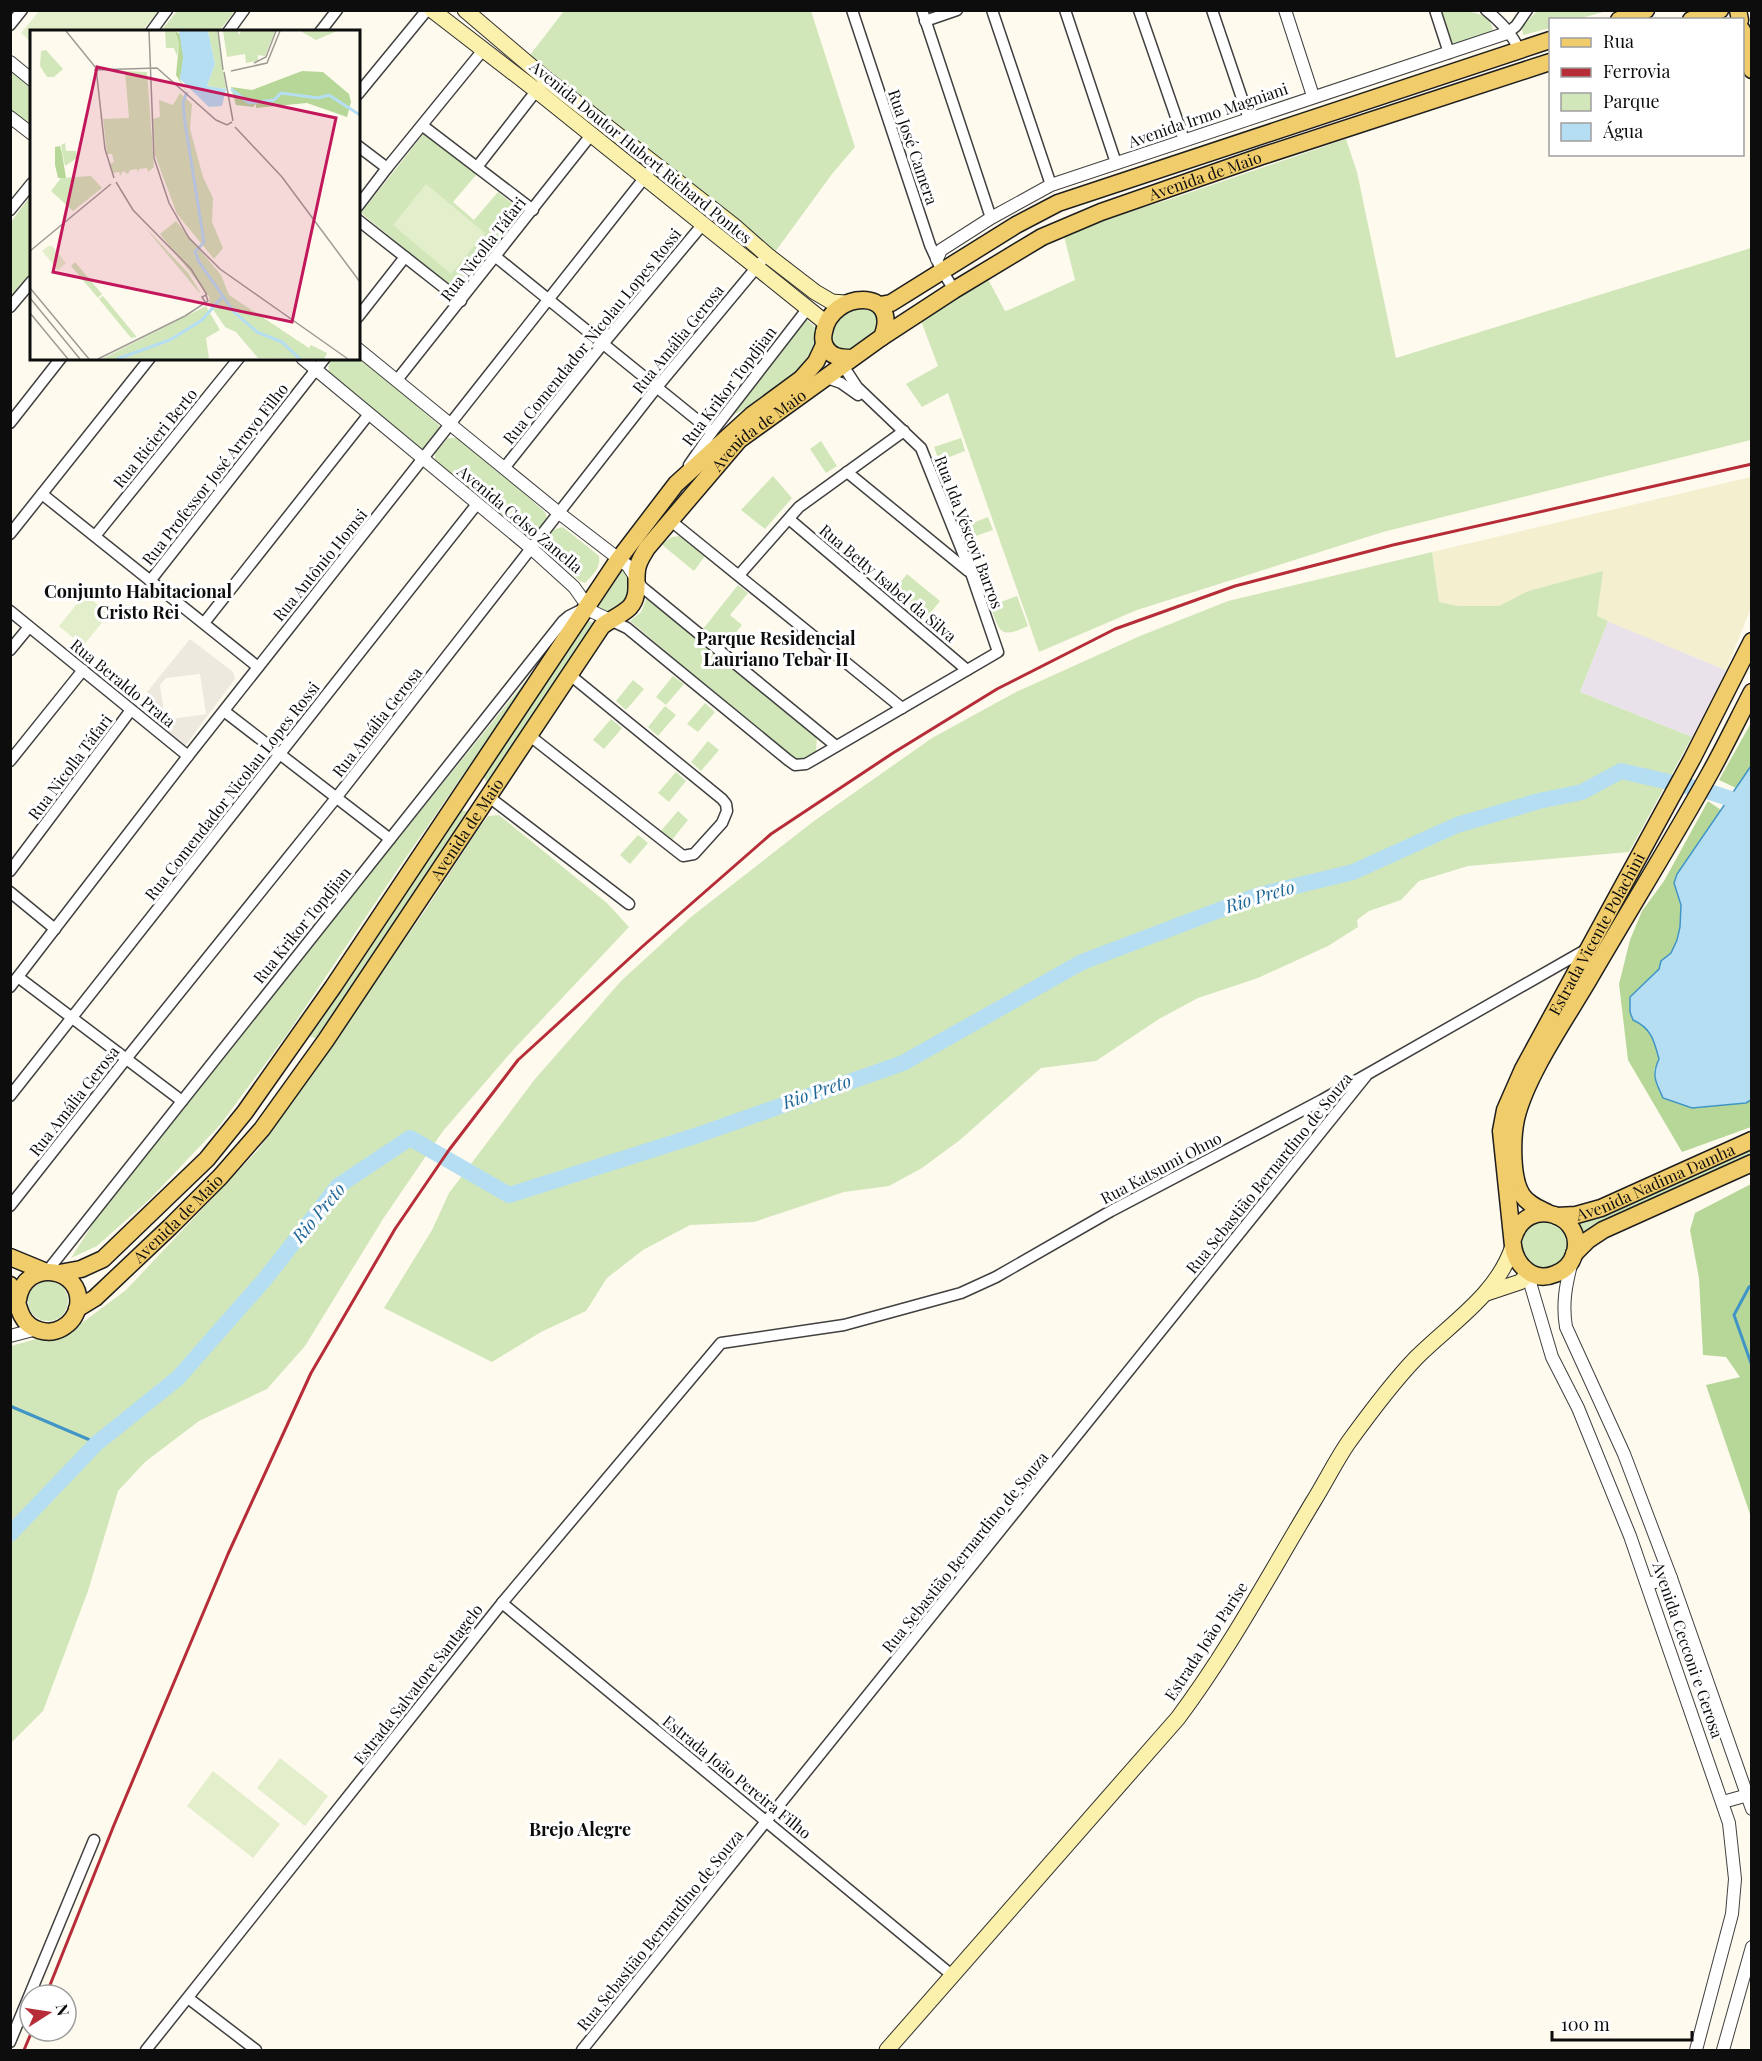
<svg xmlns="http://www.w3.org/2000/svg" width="1762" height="2061" viewBox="0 0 1762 2061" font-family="'Playfair Display',serif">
	<rect width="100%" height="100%" fill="#fefaee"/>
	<path fill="#eae2eb" d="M1608,621L1726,670L1692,737L1580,692Z"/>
	<path fill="#f3efcf" d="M1751,477V608L1726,670L1597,617L1602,572L1528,591L1499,606H1458L1439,602L1432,552Z"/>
	<g fill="#d2e7b9">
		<path d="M177,11V10L235,11L219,31H161Z"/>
		<path d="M564,11H811L855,147L832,174L775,252L700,189L530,55Z"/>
		<path d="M1441,11C1457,11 1491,8 1493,31L1456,44L1452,43Z"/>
		<path d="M1537,11V10L1607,11L1578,19L1550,20V28L1523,35L1522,27Z"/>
		<path d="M10,67L31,85V129L11,112Z"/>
		<path d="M425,132L477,174L453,202L474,220L498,192L524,213L461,295L361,213Z"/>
		<path d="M1346,139L1357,172L1396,358L1751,248V440L1383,532L1137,610L1039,652L948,393L922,407L906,384L938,366L921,321L988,279L1005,311L1011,309L1075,280L1064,236L1117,215L1168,200Z"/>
		<path d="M31,195V273L11,300V222Z"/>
		<path d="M873,307L884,323L866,344L856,345L845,353L829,344C834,312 842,310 873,307Z"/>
		<path d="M805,318L816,328C818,373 763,396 731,417Z"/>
		<path d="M359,356L439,425L440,431L426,448L421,449L331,378C328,371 327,365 332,359L358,358Z"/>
		<path d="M448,438H457L479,454L545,512L548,521L538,536L529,541L435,463V453Z"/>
		<path d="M961,438L965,451L939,461L934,447Z"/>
		<path d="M821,441L837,466L826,473L810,449Z"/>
		<path d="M773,476L792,498L765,529L741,510Z"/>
		<path d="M988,517L993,530L967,539L962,527Z"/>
		<path d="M563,527L599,556C601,568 593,575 585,583L580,581L543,550L542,543C548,534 552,529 563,527Z"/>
		<path d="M679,536L705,556L694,571L661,544L672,537Z"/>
		<path d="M1432,552L1439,602L1458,606H1499L1528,591L1603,571L1597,616L1608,621L1580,692L1692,737L1629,852L1468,866L1419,881L1401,900L1369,911L1357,920L1358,927L1328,946L1258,978L1198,998L1159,1019L1096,1061L1041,1068L960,1140L922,1168L889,1186L844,1192L754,1222L690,1225L643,1250L607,1278L586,1311L541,1332L492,1362L384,1308L432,1230L449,1193L535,1079L622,980L691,917L814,821L932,738L1016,692L1140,636L1228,601Z"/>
		<path d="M619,566L630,577L629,602L607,613L592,607Z"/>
		<path d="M907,574L940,601L923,622L890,595Z"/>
		<path d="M738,585L748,593L730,615L742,625L725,646L703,629Z"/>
		<path d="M648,595L817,736L816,753L800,759H793L630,621L641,612Z"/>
		<path d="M1017,596L1028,626C999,640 1000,631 990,606Z"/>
		<path d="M587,621L598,624L494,781L487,783L483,776Z"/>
		<path d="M540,663L398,869L288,1033L220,1125L151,1198L97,1246L71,1258L96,1219L368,876Z"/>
		<path d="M673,676L684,684L666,705L656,697Z"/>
		<path d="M633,680L644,689L626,710L616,701Z"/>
		<path d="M705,703L715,712L698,732L687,724Z"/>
		<path d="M665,706L676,715L658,736L648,727Z"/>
		<path d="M611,719L622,728L604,749L593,740Z"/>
		<path d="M708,741L719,750L701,771L691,762Z"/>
		<path d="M676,772L686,781L669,802L658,793Z"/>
		<path d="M460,810L469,812L320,1040L309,1036Z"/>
		<path d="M678,811L688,820L671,841L660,832Z"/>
		<path d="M499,815L607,903L629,927L514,1049L443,1131L383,1219L305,1346L267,1389L199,1421L145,1462L118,1491L88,1591L43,1711L11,1743V1346L75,1328L126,1290L258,1150L426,909L479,828L488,816Z"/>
		<path d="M638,835L648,843L630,864L620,855Z"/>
		<path d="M1751,1145V1156L1581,1240L1576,1224Z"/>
		<circle cx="1545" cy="1245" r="24"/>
		<circle cx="48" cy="1301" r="20"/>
	</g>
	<g fill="#b7d799">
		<path d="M1751,723V766L1736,788L1719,780Z"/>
		<path d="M1708,801L1721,810L1677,874L1674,883L1681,905L1680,927L1677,940L1671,953L1661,961L1659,969L1631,996L1633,1020C1651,1028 1654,1040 1659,1059L1654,1070L1655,1079L1692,1108L1746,1103L1751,1100V1127L1682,1152L1628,1060L1619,984L1630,940L1642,911L1664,881Z"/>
		<path d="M1751,1184V1517L1706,1385L1740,1377L1726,1357L1703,1355L1699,1278L1690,1230L1695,1213Z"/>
	</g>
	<g fill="#e3eecb">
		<path d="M39,11V10L159,11L142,31L32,32L31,42L21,33Z"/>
		<path d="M426,184L485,233L451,274L393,225Z"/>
		<path d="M85,594L109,614L83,646L59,626Z"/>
		<path d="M280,1758L328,1796L305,1826L257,1788Z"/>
		<path d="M213,1771L280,1824L253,1858L187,1806Z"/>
	</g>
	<path fill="#eee9de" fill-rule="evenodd" d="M190,639L233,672L235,679L185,746L134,708ZM200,674L206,714L165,720L160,685L166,678Z"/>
	<path fill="#b5def3" stroke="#4095c6" stroke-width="1.5" d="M1751,766V1100L1746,1103L1692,1108L1663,1098C1656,1082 1651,1076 1659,1059C1654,1040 1651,1028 1633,1020L1630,1012V997L1659,969L1661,961L1671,953L1677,940L1680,927L1681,905L1674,883L1677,874Z"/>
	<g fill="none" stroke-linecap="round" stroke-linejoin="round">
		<g stroke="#4095c6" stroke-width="3">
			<path d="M1752,1286L1749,1287L1734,1315L1752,1366"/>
			<path d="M10,1406L97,1443"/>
		</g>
		<path stroke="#b5def3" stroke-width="16" d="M10,1534L97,1443L178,1378L265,1279L338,1186L410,1138L509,1195L695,1136L903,1063L1082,962L1259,895L1353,872L1457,825L1539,801L1582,792L1621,771L1704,790L1752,806"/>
		<defs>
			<g id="minor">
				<path d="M852,10L930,245L940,267L954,290"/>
				<path d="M922,10L991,218"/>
				<path d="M992,10L1051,185"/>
				<path d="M1065,10L1116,163"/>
				<path d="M1139,10L1184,140"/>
				<path d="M1212,10L1249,119"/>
				<path d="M1435,10L1449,53"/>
				<path d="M1486,10C1500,21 1512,33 1519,50"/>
				<path d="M925,21L957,10"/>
				<path d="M10,25L22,10"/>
				<path d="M151,32L167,10"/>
				<path d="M228,32L244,10"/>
				<path d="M320,32L337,10"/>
				<path d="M1507,33L1516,26L1527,10"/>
				<path d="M358,94L427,10"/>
				<path d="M423,126L533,210"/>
				<path d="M358,146L387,168"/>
				<path d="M477,167L540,86"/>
				<path d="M358,206L387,168L483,50"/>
				<path d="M10,210L32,183"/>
				<path d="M358,220L461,301"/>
				<path d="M496,257L712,432"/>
				<path d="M10,307L32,281"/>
				<path d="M358,317L405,257"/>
				<path d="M827,378L841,383L858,395"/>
				<path d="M397,380L591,135"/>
				<path d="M10,423L61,358"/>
				<path d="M689,465L712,432L808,308"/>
				<path d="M505,467L602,345L703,224"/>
				<path d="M847,472L968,571"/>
				<path d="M42,494L258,667"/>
				<path d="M789,519L967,670"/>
				<path d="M671,521L902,708"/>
				<path d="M10,534L150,358"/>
				<path d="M95,536L239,358"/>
				<path d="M740,574L799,507L904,431"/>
				<path d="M637,580L642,587L836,746"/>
				<path d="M150,581L325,358"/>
				<path d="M10,611L188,756"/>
				<path d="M610,620L627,628L788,760L795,765L806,764L998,652L971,573L921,448L857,387L842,364"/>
				<path d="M204,623L369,414"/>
				<path d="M10,650L29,627"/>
				<path d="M224,711L390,839"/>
				<path d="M530,736L683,856L694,854L722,823L727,811L726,804L722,799L570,675"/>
				<path d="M10,761L83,670"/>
				<path d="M489,797L629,904"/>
				<path d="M10,871L131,710"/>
				<path d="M10,892L55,929"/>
				<path d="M18,977L182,1101"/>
				<path d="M10,987L188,756L649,172"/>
				<path d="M10,1096L477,504"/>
				<path d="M10,1206L126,1059L336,798L657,387L761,262"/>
				<path d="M49,1271L52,1265L563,621L569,616L585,608"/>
				<path d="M502,1603L953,1976"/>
				<path d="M188,1998L256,2050"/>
				<path d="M10,2042L94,1840"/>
				<path d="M146,2050L502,1603L721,1343L844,1325L961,1293L996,1277L1111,1211L1322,1100L1587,949"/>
				<path d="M582,2050L1366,1076"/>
			</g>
			<g id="tertiary">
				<path d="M1285,10L1313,96"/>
				<path d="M10,62L32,80"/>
				<path d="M10,117L32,134"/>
				<path d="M937,259L941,250L991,218L1051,185L1507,33"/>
				<path d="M358,349L559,513L628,566L637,580"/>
				<path d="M302,358L532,549L574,587L591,611L610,620"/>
				<path d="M1572,1261C1566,1284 1562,1303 1566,1327L1624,1454L1671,1578L1752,1809"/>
				<path d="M1530,1273L1531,1286L1552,1357L1578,1408L1630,1536L1729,1823L1735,1879L1732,1914L1696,2050"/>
				<path d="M10,1336L37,1329"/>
				<path d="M1647,1584L1671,1578"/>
				<path d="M1723,1802L1748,1795"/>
				<path d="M1723,2050L1752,1947"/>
			</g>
			<g id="secondary">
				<path d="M432,10L537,91L826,323"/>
				<path d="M465,10L546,79L734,226L767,255L815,292L832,302L845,303"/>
				<path d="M1487,1293L1520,1282L1530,1273"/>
				<path d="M887,2050L1178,1718C1229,1650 1269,1575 1313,1502C1325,1483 1335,1462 1348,1443C1369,1414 1391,1384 1416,1358C1451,1323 1497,1295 1513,1246"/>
			</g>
			<g id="primary">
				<path d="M1738,10L1740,20"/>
				<path d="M1619,20L1646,10"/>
				<path d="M1691,20L1720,10"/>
				<path d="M1742,30L1752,70"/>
				<path d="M880,305L891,303L1016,225L1058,203L1550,40"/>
				<path id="s1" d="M882,337L954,290L1042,237L1101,212L1262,156L1550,62"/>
				<path d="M1548,1213C1538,1208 1528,1204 1522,1195C1511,1178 1512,1138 1516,1119C1526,1076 1565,1020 1588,981C1628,912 1671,843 1710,773C1725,746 1738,719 1752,692"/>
				<path id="s2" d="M1557,1216L1576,1215L1601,1208L1752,1140"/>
				<path id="s3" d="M1513,1239C1526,1193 1588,1215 1574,1255C1571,1264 1564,1271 1555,1274C1534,1283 1516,1266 1513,1246L1501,1131L1505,1110L1523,1069L1692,759L1752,641"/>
				<path d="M1574,1254L1588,1240L1603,1230L1752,1163"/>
				<path d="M10,1257L44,1271"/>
				<path d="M59,1273L81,1269L103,1259L207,1159L245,1112L333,987L618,560L676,484L752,415L801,379L816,362L824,345"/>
				<path d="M10,1285C17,1297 17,1306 22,1316C29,1330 48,1336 62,1328C71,1323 76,1316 78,1306C84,1267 24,1257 18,1300"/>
				<path id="s4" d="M77,1309L95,1298L170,1227L220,1177L262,1129L326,1040L602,626C611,619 622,615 630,607C640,595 635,583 637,570C638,561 643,555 647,548L739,440L882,337C902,287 831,290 824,332C823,336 823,342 825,346C830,357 841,358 852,358"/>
			</g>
		</defs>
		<use href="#minor" stroke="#404040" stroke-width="13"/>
		<use href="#tertiary" stroke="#404040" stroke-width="14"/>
		<use href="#secondary" stroke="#2f2f2f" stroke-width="17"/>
		<use href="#primary" stroke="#1e1e1e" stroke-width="19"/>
		<use href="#minor" stroke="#fff" stroke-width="10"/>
		<use href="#tertiary" stroke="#fff" stroke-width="12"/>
		<use href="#secondary" stroke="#fbf0ac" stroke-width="15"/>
		<use href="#primary" stroke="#f1cc6b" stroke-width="16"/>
		<g stroke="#b62c37" stroke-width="3">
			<path d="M46,1995L114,1825L228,1554L311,1373L395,1229L449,1150L518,1060L643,946L771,834L893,753L997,689L1115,629L1235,586L1393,545L1752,464"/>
			<path d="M24,2050L32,2031"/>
		</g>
	</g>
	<g text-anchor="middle" stroke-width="6" stroke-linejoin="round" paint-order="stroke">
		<g font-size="16" fill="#0d0d0d" stroke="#fff">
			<text transform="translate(1208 115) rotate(-19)" y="6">Avenida Irmo Magniani</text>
			<text transform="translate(913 147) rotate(71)" y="6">Rua José Camera</text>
			<text transform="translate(641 152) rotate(39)" y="6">Avenida Doutor Hubert Richard Pontes</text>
			<text dy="6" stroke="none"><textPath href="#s1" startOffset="363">Avenida de Maio</textPath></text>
			<text transform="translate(483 249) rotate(-52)" y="6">Rua Nicolla Táfari</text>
			<text transform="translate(592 336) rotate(-51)" y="6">Rua Comendador Nicolau Lopes Rossi</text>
			<text transform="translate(678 339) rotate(-51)" y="6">Rua Amália Gerosa</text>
			<text transform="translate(729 386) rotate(-53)" y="6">Rua Krikor Topdjian</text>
			<text dy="6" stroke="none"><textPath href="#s4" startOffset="1126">Avenida de Maio</textPath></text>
			<text transform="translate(155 438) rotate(-51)" y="6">Rua Ricieri Berto</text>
			<text transform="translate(215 474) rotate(-52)" y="6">Rua Professor José Arroyo Filho</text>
			<text transform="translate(520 519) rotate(40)" y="6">Avenida Celso Zanella</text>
			<text transform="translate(969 532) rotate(69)" y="6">Rua Ida Véscovi Barros</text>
			<text transform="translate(320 565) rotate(-51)" y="6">Rua Antônio Homsi</text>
			<text transform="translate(888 583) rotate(40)" y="6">Rua Betty Isabel da Silva</text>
			<text transform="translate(123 683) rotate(39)" y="6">Rua Beraldo Prata</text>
			<text transform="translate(377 722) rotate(-52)" y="6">Rua Amália Gerosa</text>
			<text transform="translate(70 767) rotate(-53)" y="6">Rua Nicolla Táfari</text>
			<text transform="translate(232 791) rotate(-52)" y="6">Rua Comendador Nicolau Lopes Rossi</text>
			<text dy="6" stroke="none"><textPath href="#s4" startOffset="622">Avenida de Maio</textPath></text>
			<text transform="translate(302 925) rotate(-51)" y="6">Rua Krikor Topdjian</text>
			<text dy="6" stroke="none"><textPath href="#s3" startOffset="526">Estrada Vicente Polachini</textPath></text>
			<text transform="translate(74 1101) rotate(-52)" y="6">Rua Amália Gerosa</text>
			<text transform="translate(1161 1168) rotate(-28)" y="6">Rua Katsumi Ohno</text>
			<text transform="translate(1269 1173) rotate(-51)" y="6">Rua Sebastião Bernardino de Souza</text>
			<text dy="6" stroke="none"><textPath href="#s2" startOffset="105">Avenida Nadima Damha</textPath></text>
			<text dy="6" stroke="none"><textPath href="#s4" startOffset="136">Avenida de Maio</textPath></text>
			<text transform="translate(965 1552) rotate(-51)" y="6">Rua Sebastião Bernardino de Souza</text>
			<text transform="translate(1206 1641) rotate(-57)" y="6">Estrada João Parise</text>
			<text transform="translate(1688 1650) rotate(71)" y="6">Avenida Cecconi e Gerosa</text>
			<text transform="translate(418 1684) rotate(-52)" y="6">Estrada Salvatore Santagelo</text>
			<text transform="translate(737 1777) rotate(39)" y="6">Estrada João Pereira Filho</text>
			<text transform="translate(660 1930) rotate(-51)" y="6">Rua Sebastião Bernardino de Souza</text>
		</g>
		<g font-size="18" font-weight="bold" fill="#0d0d0d" stroke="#fff">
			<text x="138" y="598">Conjunto Habitacional<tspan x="138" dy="21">Cristo Rei</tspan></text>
			<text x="776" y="645">Parque Residencial<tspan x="776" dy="21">Lauriano Tebar II</tspan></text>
			<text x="580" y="1836">Brejo Alegre</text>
		</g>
		<g font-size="18" font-style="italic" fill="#1d6698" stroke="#fff">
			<text transform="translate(1260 897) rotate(-17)" y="6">Rio Preto</text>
			<text transform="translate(817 1092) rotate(-19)" y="6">Rio Preto</text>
			<text transform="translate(319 1213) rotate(-50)" y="6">Rio Preto</text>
		</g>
	</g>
	<g transform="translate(30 30)">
		<rect width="330" height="330" fill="#fefaee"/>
		<path d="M132,1H145L149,15L147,26L144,18H136L135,1ZM178,1H187L196,59L177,56L185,34ZM193,1H208L209,5L211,1H245L235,26L228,25V31L216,33L215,24L197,27ZM307,1L286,10L272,2V1ZM16,20L33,39L24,47H17L10,36L11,21ZM95,41L117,42L124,137L118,142L117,138L109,139L108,143L107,139L100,140L98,144L93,141L90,146L89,142L83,143L80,134L84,132L82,124H77L73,89L99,88ZM150,63L162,74L160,99L173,147L183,168L182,192L193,218L184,229L147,184L125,125L123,89L130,87L129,70L143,75ZM35,113L36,121H46L47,128L35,136L31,115ZM61,146L72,158L43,181L21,161L31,148ZM146,191L191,245L199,265L279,318L281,315L297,323L294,329L228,328L206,302L195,297L180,275L179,266L130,204ZM113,195L159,244L171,264L167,260ZM45,232L72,264L68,268L41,236ZM73,266L106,306V307L101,308L69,269ZM176,276L190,300L176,308L179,329H72Z" fill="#d2e7b9"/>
		<path d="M145,1L150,4L154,26L150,49L156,61L146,45L149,14ZM272,41L293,42L319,64L321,72L317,87L277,73L226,78V74L223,77L206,75L201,57L222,60ZM30,116L32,123L36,148H28L25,135V117Z" fill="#b7d799"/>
		<path d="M18,216H22L36,233L28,240L12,221Z" fill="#e3eecb"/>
		<path d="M149,1H178L185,34L177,56L196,59L192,76L179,77L150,49L153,27Z" fill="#b5def3"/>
		<path fill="none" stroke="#b5def3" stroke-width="3" d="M201,59L219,73L244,70L251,63L288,68L299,65L330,85M157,62L153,73L155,93L174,212L165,222L169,232L204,282L227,302L252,312L270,329M87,329L140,310L172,290L193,266"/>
		<path fill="none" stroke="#9e9b94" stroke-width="1.5" d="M36,1L66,38L75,119L84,148M119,1L124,128L139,173L159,208L190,239L318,329M188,1L193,40M224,33L236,27L246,1M64,40L127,38L186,90L197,95L202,92M201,41L237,33L250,1M194,42L203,91M205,97L252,147L330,252M86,152L103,180L161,239L177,265M0,221L81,154M0,258L59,329M0,268L50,329M0,283L38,329M68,329L155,286L178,271L176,265L172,267L175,272"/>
		<path fill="#c2185b" fill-opacity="0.15" stroke="#c2185b" stroke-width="3" d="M67,37L306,88L262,292L23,242Z"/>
		<rect width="330" height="330" fill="none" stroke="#0d0d0d" stroke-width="3"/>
	</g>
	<rect width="1762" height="2061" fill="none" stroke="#0d0d0d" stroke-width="24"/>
	<rect x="1549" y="18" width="195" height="138" fill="#ffffff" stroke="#9e9e9e" stroke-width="1.5"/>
	<rect x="1561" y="38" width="30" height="9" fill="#f1cc6b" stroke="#9e9e9e" stroke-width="1.5"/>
	<text x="1603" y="48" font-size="18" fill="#0d0d0d">Rua</text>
	<rect x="1561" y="68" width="30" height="9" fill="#b62c37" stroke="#9e9e9e" stroke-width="1.5"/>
	<text x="1603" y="78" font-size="18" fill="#0d0d0d">Ferrovia</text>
	<rect x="1561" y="93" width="30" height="18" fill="#d2e7b9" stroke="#9e9e9e" stroke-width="1.5"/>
	<text x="1603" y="108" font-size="18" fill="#0d0d0d">Parque</text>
	<rect x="1561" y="123" width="30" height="18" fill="#b5def3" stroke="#9e9e9e" stroke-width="1.5"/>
	<text x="1603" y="138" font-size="18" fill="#0d0d0d">Água</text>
	<g transform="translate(48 2013) rotate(78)"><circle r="28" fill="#ffffff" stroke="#9e9e9e" stroke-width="1.5"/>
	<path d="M0-4.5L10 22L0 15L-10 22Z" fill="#b62c37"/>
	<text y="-9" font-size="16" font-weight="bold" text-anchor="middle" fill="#0d0d0d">N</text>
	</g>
	<path d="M1552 2031v9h140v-9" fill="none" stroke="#0d0d0d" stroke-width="3"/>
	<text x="1561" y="2031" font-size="18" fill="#0d0d0d" stroke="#ffffff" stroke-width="4.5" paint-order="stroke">100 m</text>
</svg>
